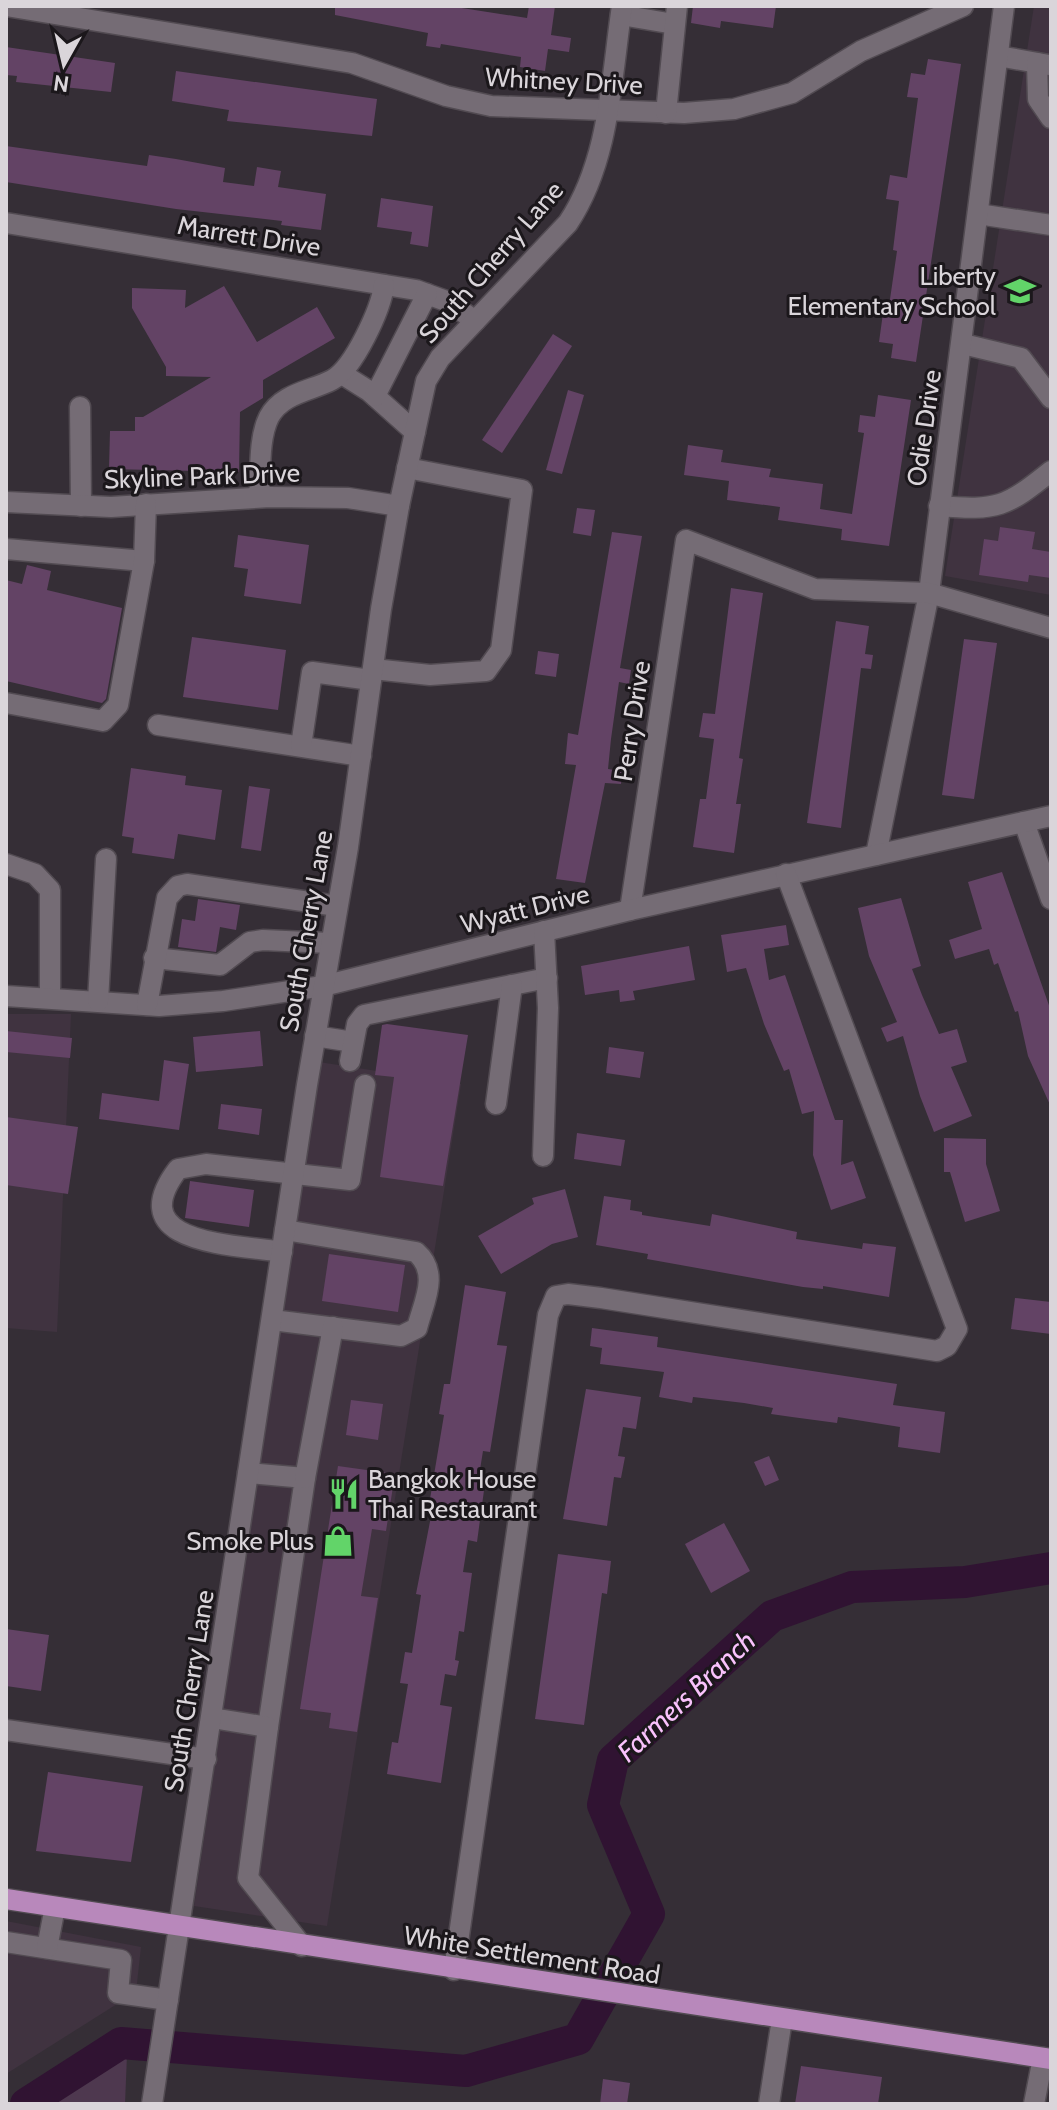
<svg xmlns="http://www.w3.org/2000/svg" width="1057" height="2110" viewBox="0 0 1057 2110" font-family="Cabin,sans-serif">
	<rect width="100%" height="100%" fill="#352e36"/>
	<g fill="#403340">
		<path d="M1034,6H1051V595L945,576Z"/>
		<path d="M6,1014H71L57,1332L6,1328Z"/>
		<path d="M319,1062L461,1084L327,1926L194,1906Z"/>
		<path d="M6,1921L141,1947L136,1992L6,2074Z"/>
	</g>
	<path fill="#4e384f" d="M127,2055L125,2104H50Z"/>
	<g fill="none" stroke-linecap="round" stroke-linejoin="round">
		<path stroke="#301332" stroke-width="32" d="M26,2104L121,2043L466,2071L578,2039L649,1914L603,1805L613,1760L772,1616L852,1587L965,1582L1051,1568"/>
	</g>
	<g fill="#634365">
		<path d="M335,6H449L527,18L529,6H555L551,35L571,38L569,52L548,49L545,71L520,67L521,57L441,44L440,48L426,46L428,33L335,15Z"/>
		<path d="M693,6H776L773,28L721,21L720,28L691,23Z"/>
		<path d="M6,47L115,63L111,92L16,82L17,76L6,75Z"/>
		<path d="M928,59L961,64L916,362L891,358L893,344L879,342L884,306H889L897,251L893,250L899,201L886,199L890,175L907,178L918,98L907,97L911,73L925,75Z"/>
		<path d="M176,71L377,99L372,136L227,121L229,110L172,101Z"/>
		<path d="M6,146L147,166L149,155L176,159L225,168L223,182L254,186L257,167L281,171L278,187L326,194L321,230L281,225L282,221L176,209L6,182Z"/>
		<path d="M381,198L433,206L428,247L410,244L412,232L377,227Z"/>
		<path d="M224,286L257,342L317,307L335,338L263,380V398L240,412L239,472L109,469L110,431H135V417H143L211,377L166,376V367L132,308V288L186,290L185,308Z"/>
		<path d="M553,334L572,346L502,453L482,440Z"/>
		<path d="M568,390L584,395L562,474L546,470Z"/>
		<path d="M878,395L911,400L889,546L841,540L842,529L778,520L780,507L727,500L729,481L684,475L688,445L723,450L721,462L771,469L769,477L823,484L820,509L852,514L864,433L858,432L860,415L875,417Z"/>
		<path d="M577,508L595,510L591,536L573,533Z"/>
		<path d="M1000,527L1035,532L1032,549L1051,552V578L1029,575L1028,582L979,575L984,539L998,541Z"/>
		<path d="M612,532L642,536L620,668L631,670L629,684L619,682L611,739L608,769L622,771L621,784L605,783L585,883L556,879L576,765L565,764L568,733L578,735Z"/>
		<path d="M238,535L309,545L301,604L244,596L248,569L234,567Z"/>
		<path d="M27,565L51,571L47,590L122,608L106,699L102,703L6,681V580L22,584Z"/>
		<path d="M731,588L763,593L739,758L743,759L736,804H741L734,853L693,847L700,799H706L714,739L699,737L703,713L715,714Z"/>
		<path d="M836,621L869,626L865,654L873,655L871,669L861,668L841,828L807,823Z"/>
		<path d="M192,637L286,650L278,710L183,697Z"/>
		<path d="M964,639L997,643L974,799L942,795Z"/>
		<path d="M538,651L559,654L556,677L535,674Z"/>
		<path d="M131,768L186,776L185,785L222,790L215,840L178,834L174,859L132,853L134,838L122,836Z"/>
		<path d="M249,786L270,789L261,851L241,848Z"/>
		<path d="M1002,872L1051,1011V1107L1028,1056L1018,1011L1015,1012L998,963L994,965L989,949L955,959L949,940L982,929L968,882Z"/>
		<path d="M901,898L921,966L912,969L922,995L939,1034L957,1029L967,1062L951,1067L972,1116L934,1132L920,1096L903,1036L887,1042L881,1028L897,1022L869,956L858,908Z"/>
		<path d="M198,899L240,905L236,930L220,927L216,952L178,947L182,919L195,921Z"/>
		<path d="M786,925L789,945L764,949L769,980L785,975L835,1120H843L841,1165L853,1161L866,1198L831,1210L813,1155L814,1111L802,1114L789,1069L784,1071L764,1024L746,968L727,972L721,935Z"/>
		<path d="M689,946L695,980L633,991L635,1000L620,1002L619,990L585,995L581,966Z"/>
		<path d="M387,1024L468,1035L443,1186L380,1177L394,1077L375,1075L382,1025Z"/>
		<path d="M6,1031L72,1038L70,1058L6,1052Z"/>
		<path d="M260,1031L263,1066L196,1072L193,1037Z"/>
		<path d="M609,1047L644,1052L640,1078L606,1073Z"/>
		<path d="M164,1060L189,1064L179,1130L99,1119L102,1093L159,1101Z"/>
		<path d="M221,1104L262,1109L259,1135L218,1129Z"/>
		<path d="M6,1117L78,1127L68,1194L6,1185Z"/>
		<path d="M577,1133L625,1140L621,1166L574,1159Z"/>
		<path d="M944,1138L986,1139V1164L1000,1211L965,1222L950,1172H944Z"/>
		<path d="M190,1181L254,1190L249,1227L185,1218Z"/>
		<path d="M565,1189L578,1237L552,1244L501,1274L478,1236L534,1204L532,1198Z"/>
		<path d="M604,1196L631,1200L630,1210L642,1212V1215L710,1226L712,1214L797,1232L796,1239L862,1249L863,1243L896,1247L889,1297L823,1286V1289L803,1287L647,1259L648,1254L596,1245Z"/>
		<path d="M329,1254L405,1265L398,1312L322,1301Z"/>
		<path d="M465,1285L506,1292L497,1345L507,1346L490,1452L483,1451L478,1482L485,1483L477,1542L468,1540L463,1572L472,1573L464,1632L459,1631L455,1660L459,1661L456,1676L445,1674L440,1705L452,1707L441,1783L387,1774L392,1742L398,1743L408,1684L400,1683L405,1652L412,1653L421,1595L416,1594L433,1506L429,1505L444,1415L439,1414L444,1384H450Z"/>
		<path d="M1015,1298L1051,1302V1334L1011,1329Z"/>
		<path d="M592,1328L658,1337L657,1347L897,1384L893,1405L945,1412L940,1453L898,1447L900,1427L838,1417L837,1423L792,1417L771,1414L773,1408L744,1403L693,1397L692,1403L659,1397L664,1372L600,1364L602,1348L590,1346Z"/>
		<path d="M586,1389L641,1397L636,1429L623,1427L618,1456L625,1457L621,1478L614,1477L607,1526L563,1519Z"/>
		<path d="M351,1400L383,1404L378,1440L346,1435Z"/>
		<path d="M769,1456L779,1480L765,1486L754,1462Z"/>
		<path d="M338,1466L395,1474L386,1531L372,1529L361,1596L378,1598L357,1732L329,1728L331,1713L300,1709Z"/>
		<path d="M724,1523L750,1571L711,1593L685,1544Z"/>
		<path d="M558,1554L611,1561L607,1594L602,1593L584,1725L535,1719Z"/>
		<path d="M6,1629L49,1635L41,1691L6,1686Z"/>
		<path d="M48,1772L143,1786L131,1862L36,1851Z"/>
		<path d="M801,2066L882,2077L878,2104H795Z"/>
		<path d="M603,2079L630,2083L627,2104H600Z"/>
	</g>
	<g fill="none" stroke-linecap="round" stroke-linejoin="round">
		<defs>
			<g id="minor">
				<path d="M6,6L352,63L446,96L491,106L684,113L734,109L792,93L861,51L963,6"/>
				<path d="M621,15L674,24"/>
				<path d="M998,56L1049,65"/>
				<path d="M1037,63L1038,99L1051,118"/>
				<path d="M666,113L677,6"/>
				<path d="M978,214L1051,225"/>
				<path d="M6,223L416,290L449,302L475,321"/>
				<path d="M963,344L1021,358L1051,398"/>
				<path d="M342,374L369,391L415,432"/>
				<path d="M375,396L427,294"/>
				<path d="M80,407L81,506"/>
				<path d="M259,497C261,473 258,439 269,417C282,393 311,391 332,380C354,368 381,309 384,285"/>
				<path d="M6,502L111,507L270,497L348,498L399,506"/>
				<path d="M939,506C998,511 1006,507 1051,471"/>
				<path d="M6,549L144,561"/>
				<path d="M373,669L430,675L486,671L501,650L522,490L407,468"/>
				<path d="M6,703L103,721L118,705L144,561L146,504"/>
				<path d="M158,725L361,756"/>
				<path d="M301,746L312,672L371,680"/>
				<path d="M1024,822L1051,899"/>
				<path d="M876,855L929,593L1004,6"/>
				<path d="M6,864L35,874L50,890V998"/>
				<path d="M630,910L686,540L815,589L929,593L1051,628"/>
				<path d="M154,958L220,965L250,942L263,940L330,943"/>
				<path d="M6,996L159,1006L223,1001L323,986L630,910L1051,816"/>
				<path d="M98,1001L106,859"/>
				<path d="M147,1005L167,898L178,886L187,884L337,906"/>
				<path d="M315,1036L353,1042"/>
				<path d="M350,1061L357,1024L364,1015L547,978"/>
				<path d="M496,1104L512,985"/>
				<path d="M543,1156L548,1008L544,931"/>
				<path d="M282,1252C234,1244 120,1245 178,1169L206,1164L350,1180L365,1085"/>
				<path d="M272,1320L401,1336L417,1328C424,1301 440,1273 416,1252L285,1230"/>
				<path d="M248,1473L305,1478L268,1727"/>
				<path d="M305,1478L333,1327"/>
				<path d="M212,1718L268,1727L248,1878L302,1946"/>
				<path d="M6,1730L206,1759"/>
				<path d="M6,1942L121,1960L118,1993L168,2000"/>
				<path d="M47,1948L55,1907"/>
				<path d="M454,1970L548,1315L556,1296L568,1294L601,1298L937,1351L947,1346L957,1329L786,874"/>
				<path d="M152,2104L307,1085L348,847L381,609L399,506L426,381L440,358L568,223C610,160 611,79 622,6"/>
				<path d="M769,2104L782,2019"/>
				<path d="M1034,2104L1043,2058"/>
			</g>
			<path id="major" d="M6,1899L1051,2059"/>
		</defs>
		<use href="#minor" stroke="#524b52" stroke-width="23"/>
		<use href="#major" stroke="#524b52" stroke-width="23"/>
		<use href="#minor" stroke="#756c75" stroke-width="20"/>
		<use href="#major" stroke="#b888bb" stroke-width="20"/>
	</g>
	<defs>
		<symbol id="school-bare" viewBox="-9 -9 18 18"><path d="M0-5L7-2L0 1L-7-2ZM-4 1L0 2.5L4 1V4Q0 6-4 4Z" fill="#62d469" stroke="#1b171b" stroke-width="2.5" paint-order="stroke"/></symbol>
		<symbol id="restaurant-bare" viewBox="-9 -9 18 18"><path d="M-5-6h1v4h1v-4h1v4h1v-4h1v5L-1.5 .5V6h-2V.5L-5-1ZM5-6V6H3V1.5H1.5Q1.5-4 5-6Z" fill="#62d469" stroke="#1b171b" stroke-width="2.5" paint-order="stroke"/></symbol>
		<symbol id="shop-bare" viewBox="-9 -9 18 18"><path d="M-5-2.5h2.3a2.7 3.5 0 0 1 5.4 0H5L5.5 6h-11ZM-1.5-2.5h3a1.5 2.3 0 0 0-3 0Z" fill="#62d469" stroke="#1b171b" stroke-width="2.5" paint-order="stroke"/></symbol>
	</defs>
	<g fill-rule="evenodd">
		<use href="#school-bare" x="998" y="269" width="44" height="44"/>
		<use href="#restaurant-bare" x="322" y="1472" width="44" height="44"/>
		<use href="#shop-bare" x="316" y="1519" width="44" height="44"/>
	</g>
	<g text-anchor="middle" stroke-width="6" stroke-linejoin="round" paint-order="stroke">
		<g font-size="26" fill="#dad5da" stroke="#1b171b">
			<text transform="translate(564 81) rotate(3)" y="9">Whitney Drive</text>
			<text transform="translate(249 236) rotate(9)" y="9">Marrett Drive</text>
			<text transform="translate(491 262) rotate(-49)" y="9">South Cherry Lane</text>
			<text transform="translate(924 428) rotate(-82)" y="9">Odie Drive</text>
			<text transform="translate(202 476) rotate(-2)" y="9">Skyline Park Drive</text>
			<text transform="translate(632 721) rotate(-81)" y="9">Perry Drive</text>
			<text transform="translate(525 909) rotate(-14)" y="9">Wyatt Drive</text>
			<text transform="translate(306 931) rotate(-80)" y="9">South Cherry Lane</text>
			<text transform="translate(189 1691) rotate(-81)" y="9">South Cherry Lane</text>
			<text transform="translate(532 1955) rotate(9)" y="9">White Settlement Road</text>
		</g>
		<g font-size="26" fill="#dad5da" stroke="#1b171b" text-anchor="end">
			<text x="996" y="285">Liberty<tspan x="996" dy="30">Elementary School</tspan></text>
			<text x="368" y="1488" text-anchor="start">Bangkok House<tspan x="368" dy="30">Thai Restaurant</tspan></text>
			<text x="314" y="1550">Smoke Plus</text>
		</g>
		<g font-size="28" font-style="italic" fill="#f9c2fc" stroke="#1b171b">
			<text transform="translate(686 1696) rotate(-43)" y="10">Farmers Branch</text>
		</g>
	</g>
	<rect width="1057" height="2110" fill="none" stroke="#dad5da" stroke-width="16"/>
	<g transform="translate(64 64) rotate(188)" stroke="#1b171b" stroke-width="6" paint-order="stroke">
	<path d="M0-6L14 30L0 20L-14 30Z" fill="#dad5da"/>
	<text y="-12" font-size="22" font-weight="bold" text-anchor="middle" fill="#dad5da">N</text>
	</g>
</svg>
